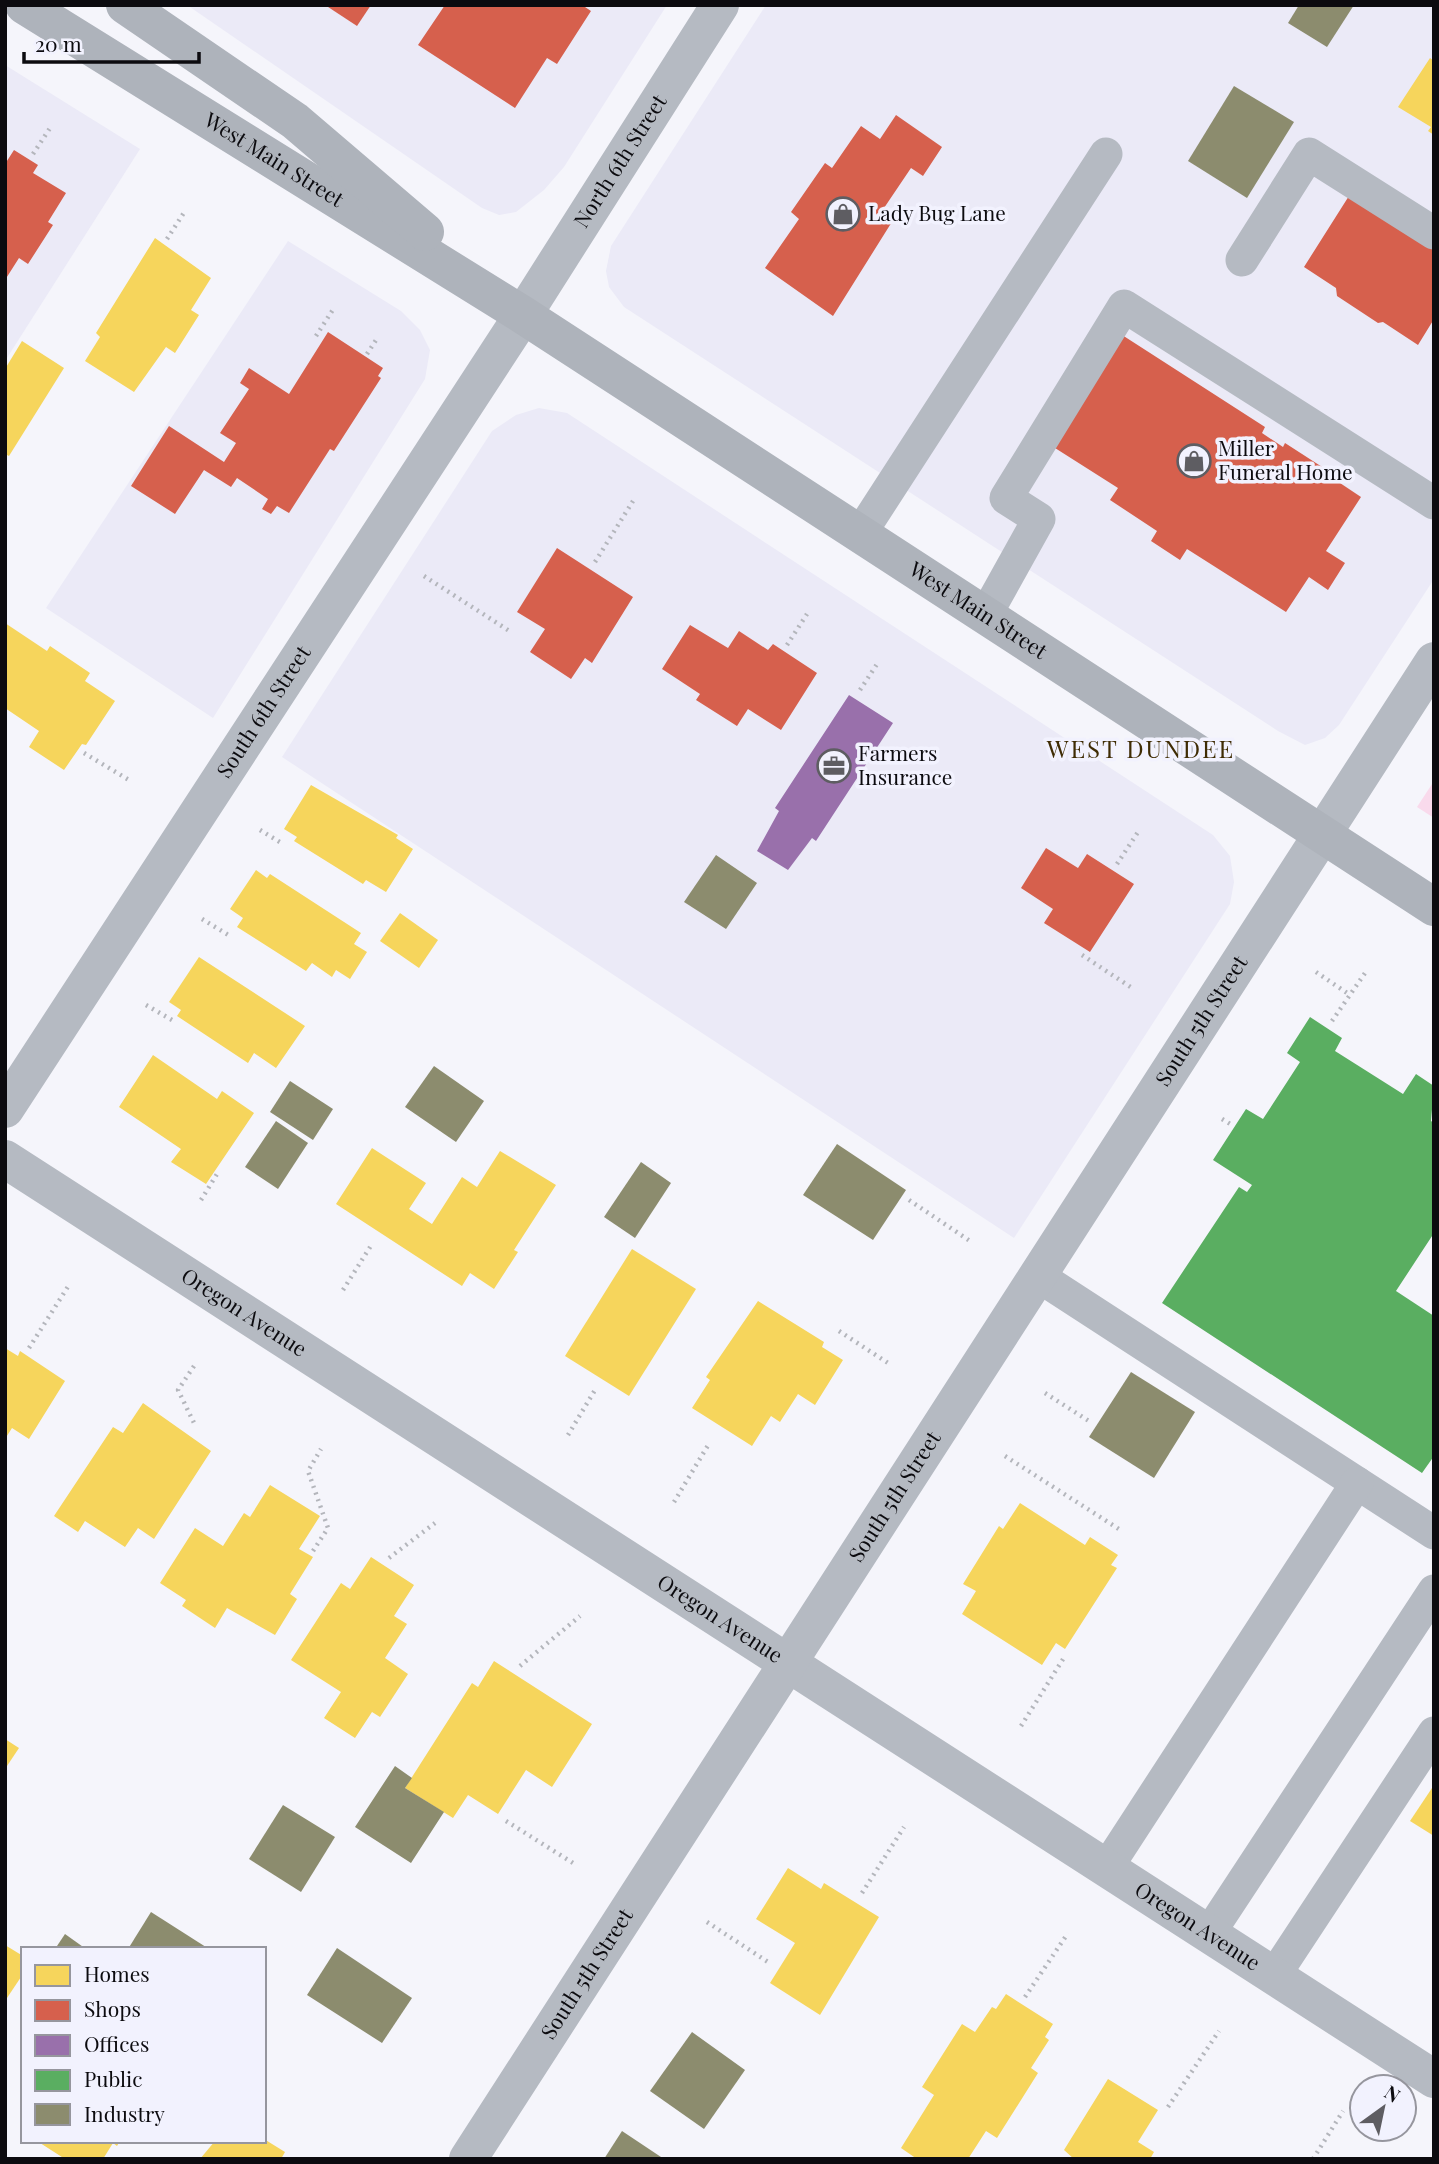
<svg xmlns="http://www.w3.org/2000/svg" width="1439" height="2164" viewBox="0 0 1439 2164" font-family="'Playfair Display',serif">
	<rect width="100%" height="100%" fill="#f5f5fb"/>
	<g fill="#ebeaf7">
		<path d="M187,5H667L564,167L544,190L516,212L499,215L482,208Z"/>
		<path d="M766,5H1434V579L1339,725L1325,738L1305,745L1278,731L624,307L609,287L606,271L611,246Z"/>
		<path d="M5,65L140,149L5,361Z"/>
		<path d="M288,241L401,311L420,330L430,350L425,379L213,718L46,608Z"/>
		<path d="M539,408L567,413L1213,835L1230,856L1234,882L1230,904L1014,1238L282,757L492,431L516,415Z"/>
	</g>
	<path fill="#f9daec" d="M1434,781V818L1417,807Z"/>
	<g fill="#f6d55c">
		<path d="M1430,58L1434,61V135L1428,131L1431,127L1398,107Z"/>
		<path d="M155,238L211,278L191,310L199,315L175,353L166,347L134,392L85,361L100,337L96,333Z"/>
		<path d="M22,341L64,368L9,456L5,454V369Z"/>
		<path d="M5,623L47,651L50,646L90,673L85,681L115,701L86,745L82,744L64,770L29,747L39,731L5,708Z"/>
		<path d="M311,785L398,835L396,838L413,849L386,892L366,880L363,884L294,841L297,837L284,829Z"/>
		<path d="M256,870L267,878L270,874L361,933L354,944L367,952L350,979L336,970L332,977L312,963L306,971L237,927L243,918L230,909Z"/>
		<path d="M400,913L438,940L419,968L380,941Z"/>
		<path d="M199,957L305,1026L276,1068L254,1053L248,1063L177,1016L181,1010L169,1002Z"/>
		<path d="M153,1055L217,1099L222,1091L254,1113L206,1184L171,1162L181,1149L119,1107Z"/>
		<path d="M372,1148L426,1183L409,1209L432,1224L462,1177L477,1187L500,1151L556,1185L514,1250L518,1252L494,1289L470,1273L462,1286L336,1204Z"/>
		<path d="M632,1249L696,1289L629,1396L565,1356Z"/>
		<path d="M758,1301L824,1342L822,1347L843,1360L815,1405L798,1394L780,1422L771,1416L752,1446L692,1408L710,1380L706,1377Z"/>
		<path d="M5,1348L18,1356L20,1351L65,1381L29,1439L12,1428L5,1439Z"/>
		<path d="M143,1403L211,1451L154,1539L138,1528L125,1547L85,1521L78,1532L54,1516L113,1427L123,1433Z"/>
		<path d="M270,1485L320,1516L299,1549L313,1557L290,1594L297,1599L275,1635L227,1608L215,1628L182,1606L186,1600L160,1583L195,1528L223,1546L244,1513L250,1517Z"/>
		<path d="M1020,1503L1085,1545L1090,1537L1118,1555L1111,1565L1117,1568L1065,1649L1056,1643L1042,1665L962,1614L976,1591L963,1584L999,1526L1003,1529Z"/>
		<path d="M371,1557L414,1585L394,1616L407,1624L385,1658L408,1674L380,1717L372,1712L355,1738L324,1718L341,1692L291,1660L341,1583L350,1589Z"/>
		<path d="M494,1661L592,1724L552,1787L526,1770L498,1814L468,1795L453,1818L405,1788L472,1683L478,1687Z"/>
		<path d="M5,1739L19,1748L5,1769Z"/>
		<path d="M1434,1785V1836L1410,1821Z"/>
		<path d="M788,1868L821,1889L824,1883L879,1917L820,2015L770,1983L795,1943L756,1919Z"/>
		<path d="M5,1945L23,1956V1974L5,2001Z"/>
		<path d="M1006,1994L1053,2024L1045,2037L1049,2040L1031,2068L1038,2073L997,2138L986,2131L968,2159H917L901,2148L934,2095L922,2087L962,2024L975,2032L992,2007L996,2009Z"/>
		<path d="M1108,2079L1158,2110L1138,2142L1154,2152L1150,2159H1074L1064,2150Z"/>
		<path d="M264,2139L285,2152L281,2159H200L215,2141Z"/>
		<path d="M37,2141H120L117,2146L113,2143L103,2159H65Z"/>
	</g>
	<g fill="#d6604d">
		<path d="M325,5H371L357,26Z"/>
		<path d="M445,5H582L591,11L557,64L547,58L515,108L418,45Z"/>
		<path d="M896,115L942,147L923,176L911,168L884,208L895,217L833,316L765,268L799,219L791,212L825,163L832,168L861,126L880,139Z"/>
		<path d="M14,150L38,165L33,173L66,193L48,222L53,225L28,264L19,258L5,280V164Z"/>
		<path d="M1354,188L1434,239V319L1418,345L1383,322L1378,323L1337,296L1336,288L1304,267Z"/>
		<path d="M328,332L383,368L378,376L381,378L334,451L330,449L289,513L277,506L271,514L262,509L268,499L237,478L231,487L204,470L175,514L131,486L169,426L224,462L236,443L220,433L249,389L240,383L249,368L289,394Z"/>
		<path d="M1119,333L1265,427L1262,433L1283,447L1285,443L1333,474L1331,477L1361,497L1326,551L1345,563L1328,590L1309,577L1286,612L1187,549L1180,560L1151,541L1157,531L1110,500L1118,488L1055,448Z"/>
		<path d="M557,548L633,597L592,663L585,658L571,679L530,652L545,629L517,612Z"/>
		<path d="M690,625L728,648L739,631L768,650L773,644L817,673L781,730L748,709L737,726L696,700L700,694L662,669Z"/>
		<path d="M1046,848L1078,868L1087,854L1134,884L1090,952L1044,923L1053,909L1021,888Z"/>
	</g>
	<path fill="#9970ab" d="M849,695L893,723L816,841L812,838L788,870L757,851L779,811L775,808Z"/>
	<path fill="#5aae61" d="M1310,1017L1342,1038L1335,1051L1403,1094L1416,1074L1434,1086L1431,1121L1434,1123V1233L1396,1291L1434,1316V1456L1422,1473L1162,1303L1239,1187L1247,1192L1252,1185L1213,1160L1246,1109L1263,1119L1300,1062L1287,1053Z"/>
	<g fill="#8c8c6e">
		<path d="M1299,5H1354L1327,47L1288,23Z"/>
		<path d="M1234,86L1294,122L1247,198L1188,161Z"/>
		<path d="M716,855L757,883L726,929L684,902Z"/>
		<path d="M434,1066L484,1101L456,1142L405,1107Z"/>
		<path d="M290,1081L333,1109L313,1140L270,1112Z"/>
		<path d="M276,1121L308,1143L278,1189L245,1167Z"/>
		<path d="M837,1144L906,1190L873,1240L803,1195Z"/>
		<path d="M641,1162L671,1183L635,1238L604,1217Z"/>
		<path d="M1131,1372L1195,1412L1154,1478L1089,1437Z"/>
		<path d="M395,1766L412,1778L405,1788L444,1812L411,1863L355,1827Z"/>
		<path d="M283,1805L335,1837L301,1892L249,1859Z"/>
		<path d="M151,1912L209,1949H128Z"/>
		<path d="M65,1934L86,1949H55Z"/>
		<path d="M337,1948L412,1998L382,2043L307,1995Z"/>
		<path d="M692,2032L745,2070L704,2129L650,2091Z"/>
		<path d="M622,2131L664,2159H604Z"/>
	</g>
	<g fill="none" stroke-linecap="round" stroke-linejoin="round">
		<g stroke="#b4b6bc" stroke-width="4.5" stroke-dasharray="2 5" stroke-linecap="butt">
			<path d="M33,154L52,125"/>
			<path d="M167,239L185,211"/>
			<path d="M316,336L334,308"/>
			<path d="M367,354L378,337"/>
			<path d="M595,562L633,501"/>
			<path d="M424,576L511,632"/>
			<path d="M787,645L807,614"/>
			<path d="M860,690L879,661"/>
			<path d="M84,753L129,780"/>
			<path d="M260,830L283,844"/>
			<path d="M1117,864L1140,829"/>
			<path d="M202,919L230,936"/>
			<path d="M1082,955L1132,988"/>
			<path d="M1316,972L1350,995"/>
			<path d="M146,1005L172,1020"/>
			<path d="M1332,1021L1365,973"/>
			<path d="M1222,1119L1232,1125"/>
			<path d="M201,1200L217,1174"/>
			<path d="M909,1200L970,1241"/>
			<path d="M343,1290L372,1244"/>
			<path d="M839,1331L891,1365"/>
			<path d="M29,1348L69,1285"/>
			<path d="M194,1366L178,1390L196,1427"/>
			<path d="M1045,1393L1092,1423"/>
			<path d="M568,1435L595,1390"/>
			<path d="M1005,1456L1122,1531"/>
			<path d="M674,1502L710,1442"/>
			<path d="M313,1551L328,1528L308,1471L321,1449"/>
			<path d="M389,1558L435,1523"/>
			<path d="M520,1666L580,1616"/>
			<path d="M1021,1726L1065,1656"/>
			<path d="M506,1821L573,1863"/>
			<path d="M862,1893L904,1827"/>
			<path d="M707,1922L771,1964"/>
			<path d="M1025,1997L1068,1933"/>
			<path d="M1168,2107L1219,2031"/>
			<path d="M1313,2159L1343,2111"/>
		</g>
		<g stroke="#b5bac2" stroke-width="33">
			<path d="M1242,260L1309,154L1434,233"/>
			<path d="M860,534L1106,154"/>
			<path d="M985,616L1039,519L1006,498L1124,306L1434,503"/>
			<path d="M1038,1276L1434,1533"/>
			<path d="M1106,1869L1357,1483"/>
			<path d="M1208,1935L1434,1591"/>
			<path d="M1274,1976L1434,1733"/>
		</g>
		<g stroke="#b5bac2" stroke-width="38">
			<path id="s1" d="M5,1109L523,315L720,5"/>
			<path id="s2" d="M5,1159L1434,2079"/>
			<path id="s3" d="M468,2159L1434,661"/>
		</g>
		<g stroke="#aeb3bb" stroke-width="38">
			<path id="s4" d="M24,5L523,315L1434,907"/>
			<path d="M125,5L295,121L425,232"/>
		</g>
	</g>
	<defs>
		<symbol id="shop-ring" viewBox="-11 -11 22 22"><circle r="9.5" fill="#f2f2fe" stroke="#5e5d62" stroke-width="1.5"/><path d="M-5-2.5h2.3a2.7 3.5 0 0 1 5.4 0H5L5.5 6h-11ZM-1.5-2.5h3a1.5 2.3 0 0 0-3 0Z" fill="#5e5d62"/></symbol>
		<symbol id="office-ring" viewBox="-11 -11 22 22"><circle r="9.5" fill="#f2f2fe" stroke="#5e5d62" stroke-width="1.5"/><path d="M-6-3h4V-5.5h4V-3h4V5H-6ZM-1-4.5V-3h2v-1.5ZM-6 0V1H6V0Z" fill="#5e5d62"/></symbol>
	</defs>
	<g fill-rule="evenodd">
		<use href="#shop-ring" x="824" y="195" width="38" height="38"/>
		<use href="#shop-ring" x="1175" y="442" width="38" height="38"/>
		<use href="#office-ring" x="815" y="747" width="38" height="38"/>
	</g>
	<g text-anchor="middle" stroke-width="7" stroke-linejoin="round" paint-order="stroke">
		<g font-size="21" fill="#0c0b0f" stroke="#f2f2fe">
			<text dy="7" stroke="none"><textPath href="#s4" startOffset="294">West Main Street</textPath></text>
			<text dy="7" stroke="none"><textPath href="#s1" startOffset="1130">North 6th Street</textPath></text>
			<text dy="7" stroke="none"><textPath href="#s4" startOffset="1130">West Main Street</textPath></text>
			<text dy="7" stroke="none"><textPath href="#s1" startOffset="474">South 6th Street</textPath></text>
			<text dy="7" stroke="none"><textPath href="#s3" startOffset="1354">South 5th Street</textPath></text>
			<text dy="7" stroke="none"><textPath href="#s2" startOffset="284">Oregon Avenue</textPath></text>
			<text dy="7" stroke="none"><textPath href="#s3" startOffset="788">South 5th Street</textPath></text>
			<text dy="7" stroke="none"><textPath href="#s2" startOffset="850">Oregon Avenue</textPath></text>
			<text dy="7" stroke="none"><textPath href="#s2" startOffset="1418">Oregon Avenue</textPath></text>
			<text dy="7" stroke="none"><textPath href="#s3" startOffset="220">South 5th Street</textPath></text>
		</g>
		<g font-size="21" fill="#0c0b0f" stroke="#f2f2fe" text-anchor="start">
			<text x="868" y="221">Lady Bug Lane</text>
			<text x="1218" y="456">Miller<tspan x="1218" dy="24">Funeral Home</tspan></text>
			<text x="858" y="761">Farmers<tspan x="858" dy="24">Insurance</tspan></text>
		</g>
		<g font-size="24" letter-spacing="2" fill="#3f2c04" stroke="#f2f2fe">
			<text x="1141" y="758">WEST DUNDEE</text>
		</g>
	</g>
	<rect width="1439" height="2164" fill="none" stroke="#0c0b0f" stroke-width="14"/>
	<rect x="21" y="1947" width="245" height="196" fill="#f2f2fe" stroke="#96969e" stroke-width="2"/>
	<rect x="35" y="1965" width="35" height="21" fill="#f6d55c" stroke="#96969e" stroke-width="2"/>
	<text x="84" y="1982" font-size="21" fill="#0c0b0f">Homes</text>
	<rect x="35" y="2000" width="35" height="21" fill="#d6604d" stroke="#96969e" stroke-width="2"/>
	<text x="84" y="2017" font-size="21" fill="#0c0b0f">Shops</text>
	<rect x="35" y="2035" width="35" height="21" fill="#9970ab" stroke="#96969e" stroke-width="2"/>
	<text x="84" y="2052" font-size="21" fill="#0c0b0f">Offices</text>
	<rect x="35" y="2070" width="35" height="21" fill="#5aae61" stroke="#96969e" stroke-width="2"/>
	<text x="84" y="2087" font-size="21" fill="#0c0b0f">Public</text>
	<rect x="35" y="2104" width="35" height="21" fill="#8c8c6e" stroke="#96969e" stroke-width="2"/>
	<text x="84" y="2122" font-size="21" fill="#0c0b0f">Industry</text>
	<g transform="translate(1383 2108) rotate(33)"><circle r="33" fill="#f2f2fe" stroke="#96969e" stroke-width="2"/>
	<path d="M0-5L12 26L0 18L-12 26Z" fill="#5e5d62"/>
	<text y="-10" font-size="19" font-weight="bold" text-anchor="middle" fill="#0c0b0f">N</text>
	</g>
	<path d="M24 52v10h175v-10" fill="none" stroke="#0c0b0f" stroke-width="3.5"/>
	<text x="35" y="52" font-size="21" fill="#0c0b0f" stroke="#f2f2fe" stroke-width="5" paint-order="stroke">20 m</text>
</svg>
